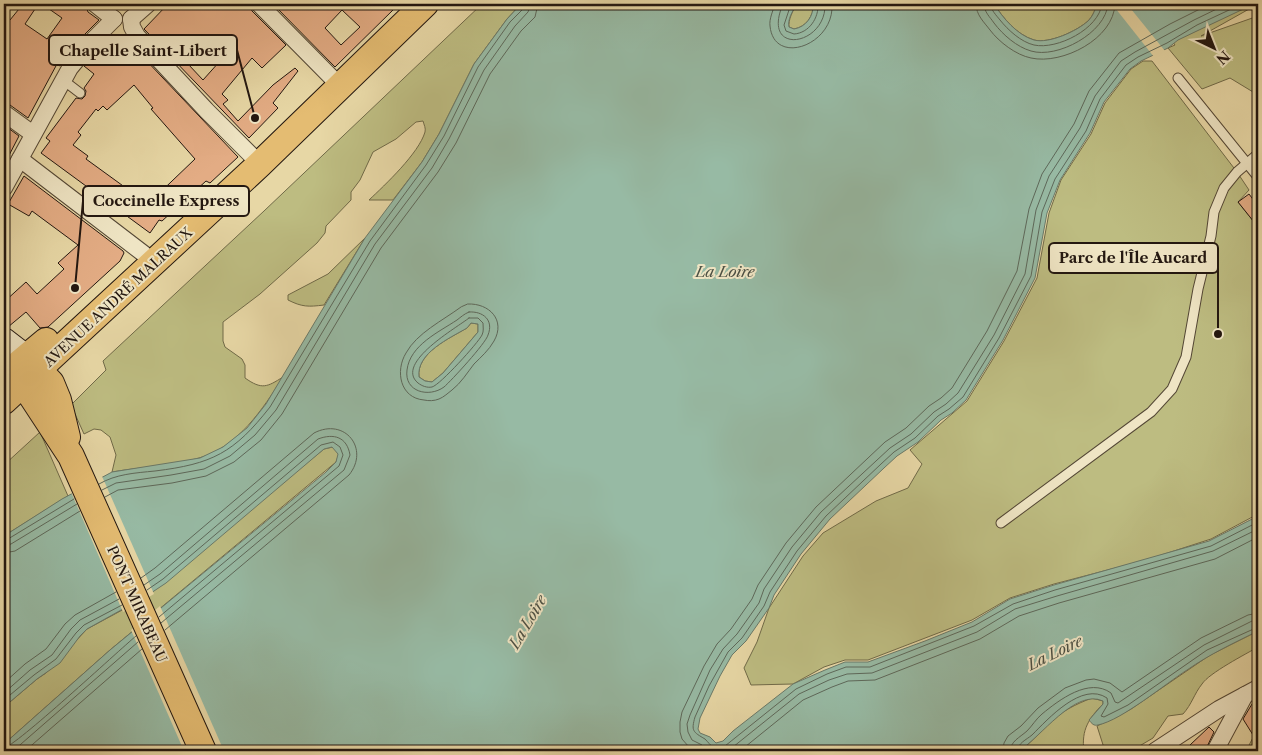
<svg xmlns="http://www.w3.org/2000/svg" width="1262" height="755" viewBox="0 0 1262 755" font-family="'Libre Caslon Text',serif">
	<rect width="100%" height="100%" fill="#e7d7a5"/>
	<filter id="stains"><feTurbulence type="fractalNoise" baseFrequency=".004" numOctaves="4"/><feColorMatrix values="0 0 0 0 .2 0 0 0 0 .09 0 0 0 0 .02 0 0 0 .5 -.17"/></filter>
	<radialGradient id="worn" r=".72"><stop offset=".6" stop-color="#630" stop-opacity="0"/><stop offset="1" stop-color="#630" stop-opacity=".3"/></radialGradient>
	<g fill="#bdbc81" stroke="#706a48">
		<path d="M482,4H521L507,19L474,64L439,134L422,162L393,200H369C385,185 419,153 425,132C426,128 424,125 423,121L416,122L396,139L373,152L360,180L351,192V200L326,226L325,233L317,243L260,294L223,322V341L225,347L242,359L245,365V378C262,390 267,387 283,377C263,409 238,447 199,458C171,466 141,467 112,472L116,455L110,437L101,430L94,429L84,434L71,405L106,370L103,361L264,211Z"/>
		<path d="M797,4H813C814,16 806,27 794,29L789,27C788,20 793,10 797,4Z"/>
		<path d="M994,4H1097C1095,10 1093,16 1088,21C1077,31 1049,44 1034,40C1017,35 1003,18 994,4Z"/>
		<path d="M1144,4H1258L1201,36L1258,16V95L1230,78L1202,89L1168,48L1175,45Z"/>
		<path d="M1143,61H1152L1237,172L1249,190L1238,202L1258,227V514L1211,539L1146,560L1054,584L1010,598L972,620L868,660H845L824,667L793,684L751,685L744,668L757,642L769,608L803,556L823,533L876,501L908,488L922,464L910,450L967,401L1004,341L1037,278L1049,213L1061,180L1091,134L1105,103L1131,69Z"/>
		<path d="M365,238L324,305C308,307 302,307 288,300V295L328,274Z"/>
		<path d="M471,323L478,324V332L443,373L432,382L425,381L419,377C416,353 450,338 467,328Z"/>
		<path d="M40,432L68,496L4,536V465Z"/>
		<path d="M333,447L339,454L336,462L110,650L4,744V707L37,679L46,673L87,629L126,608L324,449Z"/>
		<path d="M1258,631V647C1246,654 1209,673 1202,684C1194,694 1192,704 1183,714L1168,716L1153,738L1131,751H1105L1097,726L1131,709L1210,655Z"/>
		<path d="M1092,698L1103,701V704C1089,718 1081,730 1084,751H1019C1030,744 1038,734 1048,724C1060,712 1076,704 1092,698Z"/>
		<path d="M1258,728V751H1246L1247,749Z"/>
	</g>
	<path fill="#97baa4" stroke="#697969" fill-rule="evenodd" d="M521,4H797C793,10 787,20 789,27L794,29C806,27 814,16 813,4H994C1003,18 1017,35 1034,40C1049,44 1077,31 1088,21C1093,16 1095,10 1097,4H1254L1199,30L1178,40L1168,48L1141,61L1130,69L1104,102L1090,133L1060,180L1047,213L1035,278L1003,340L966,400L952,413L941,420L918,442L897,456L884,468L830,519L801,554L774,595L769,608L746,641L732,655L720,676L700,718L698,729L700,733L710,737L716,743L723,741L733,731L793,684L825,670L845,662H868L925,641L972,622L1010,599L1054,585L1209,541L1258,516V631C1234,643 1210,654 1187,670C1165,684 1122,720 1098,725C1094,726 1092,724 1089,720L1103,704V701C1075,688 1040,738 1019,751H4V744L110,650L326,472L336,462L338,454L332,447L324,449L166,583L148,595L87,629L80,636L60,663L37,679L4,707V536L62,499L112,472L200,458L223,447L247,428L266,404L365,238L422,162L439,134L474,64L507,19ZM471,323L478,324V332L443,373L432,382L425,381L419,377C416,353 450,338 467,328Z"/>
	<g fill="#e7d7a5">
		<path d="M1112,4H1127L1165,51L1154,57Z"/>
		<path d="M101,474L154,594L123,612L71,492Z"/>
		<path d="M160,606L224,751H184L131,630Z"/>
	</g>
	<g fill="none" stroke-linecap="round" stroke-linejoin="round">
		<g stroke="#5d685a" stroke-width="1">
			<path d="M775,4C773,11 769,19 770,26C774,67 835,45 832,4"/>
			<path d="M783,4C760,57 827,46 825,4"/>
			<path d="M791,4L784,25L786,31L794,34C809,33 819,18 818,4"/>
			<path d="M976,4C976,15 984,22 990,30C999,42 1016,55 1031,58C1062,65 1114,39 1115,4"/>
			<path d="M984,4C984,12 990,17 994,23C1003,35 1017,47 1031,51C1057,59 1106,33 1108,4"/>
			<path d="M990,4C991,10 996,15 1000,20C1008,30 1021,42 1034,45C1057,50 1099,29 1102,4"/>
			<path d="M1242,4L1197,25L1167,43L1138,57L1126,65L1100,99L1086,131L1055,179L1042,212L1031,276L999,338L963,397L949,409L938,416L915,438L894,452L881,464L826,516L797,551L770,592L764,606L742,638L728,652L709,686L695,717C691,731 693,732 705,739C708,742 710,745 714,748L725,746L796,689L827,674L846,667H870L974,626L1013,604L1055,590L1211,546L1258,522"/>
			<path d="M468,304C489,303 506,320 494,341C489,350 481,357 474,364C467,373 461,383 452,390C448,393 444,397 439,399C434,401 429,401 424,400C400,398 395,371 406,353C417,333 442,321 461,307Z"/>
			<path d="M469,312C483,311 494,320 488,335C486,343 451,381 444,387C429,398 404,392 407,370C410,345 439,332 457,320C461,317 464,314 469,312Z"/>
			<path d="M469,318H478L483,323C483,327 484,331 482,335C478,343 440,385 432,387C427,388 422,386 418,383C394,363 458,327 469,318Z"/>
			<path d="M99,484C116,474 135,473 155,471C212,464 234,453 270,407L370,241L426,165L444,136L478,67L510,22L523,9L524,4"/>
			<path d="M102,490L116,483L171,475L204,469L230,456L255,435L276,410L375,244L432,168L449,139L484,70L515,26L528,12L531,4"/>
			<path d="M105,497L118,490L172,483L206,476L234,462L261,440L282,414L381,248L438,172L456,143L490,74L521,31L535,17L538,4"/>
			<path d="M4,539H8L74,499"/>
			<path d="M4,546L11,544L77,504"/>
			<path d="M4,553L15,551L80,511"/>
			<path d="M141,578L155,568L314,433C345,417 370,449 349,475L165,630"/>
			<path d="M144,585L160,574L318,439C334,433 347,437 350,455L344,470L161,623"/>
			<path d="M147,590L163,579L321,445L333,442L340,447L343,455L339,466L159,617"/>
			<path d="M4,683L25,664L46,649L65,624L75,615L116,592"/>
			<path d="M4,693L30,670L52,655L71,629L80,620L119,599"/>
			<path d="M4,700L34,675L56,659L76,633L84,625L122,605"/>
			<path d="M4,748C15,747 118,651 136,636"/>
			<path d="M13,751L138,642"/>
			<path d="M25,751L142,649"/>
			<path d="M697,751L689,747L682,739L680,732V722L682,712L704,666L717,644L731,629L752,599L758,585L786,543L816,507L885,442L906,428L929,406L941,398L952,388L987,331L1017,271L1029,209L1042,174L1074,124L1089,91L1119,53L1170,24L1210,4"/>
			<path d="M708,751L702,745L692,740L688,732L687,724L690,715L710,670L723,649L737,634L759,603L764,589L792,547L821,512L890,448L911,434L934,412L946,404L958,393L994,335L1025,274L1036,210L1049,176L1080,128L1095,96L1121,61L1135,52L1194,20L1227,4"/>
			<path d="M728,751L799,694L829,680L847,674L872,673L977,632L1015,609L1057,596L1213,551L1258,529"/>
			<path d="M740,751L803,700L832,687L848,681L875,680L980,639L1019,616L1059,603L1215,559L1258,537"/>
			<path d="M1003,751L1004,743L1008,736L1021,726L1038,708L1065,688L1086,680L1094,679L1110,683L1122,692L1201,638L1248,615L1258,613"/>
			<path d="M1010,751C1011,741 1019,738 1027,731C1032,726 1036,719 1042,714C1059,700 1089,677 1111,693L1115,702L1118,703L1204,645L1252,621L1258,620"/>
			<path d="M1017,751C1018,743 1026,740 1032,735C1048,719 1082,681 1107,698L1108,704L1101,716L1104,717L1128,705L1207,650L1258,627"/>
		</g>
	</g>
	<g fill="#e3ac84" stroke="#231710" fill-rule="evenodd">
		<path d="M23,4H28L35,9L25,24L47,39L62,18L42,4H85L88,12L99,20L85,34L60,66L57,64L28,118L10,105L4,103V16L10,20Z"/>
		<path d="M168,4H249L252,11L286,45L262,68L252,58L222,94L228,100L223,104L238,121L273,85L295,68L298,71L273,103L278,108L249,138L145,30L144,29ZM202,42L220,61L203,80L188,64L190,59L189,55Z"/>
		<path d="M273,4H283L288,9L292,4H388L394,9L335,67ZM342,10L360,27L341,45L325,28Z"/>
		<path d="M110,37L137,63L143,57L238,157L210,183L206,181L162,221L159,220L150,233L41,153L50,141L46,138L76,98L82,99L85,96L86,91L84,88L94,74L84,66ZM134,85L153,108L151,109L195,159L148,204L86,159L88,156L73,145L81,135L78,132L96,109L98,111L103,106L107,110Z"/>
		<path d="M4,125L19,136L4,165Z"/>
		<path d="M24,176L123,251L124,253L120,261L48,327L40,328L26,312L8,327H4V302L26,282L37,294L64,269L58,263L78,245L32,211L29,216L8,204Z"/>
		<path d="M1249,194L1258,206V227L1238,202Z"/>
		<path d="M1258,699V743L1243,719L1252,704Z"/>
		<path d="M1209,727L1214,732L1205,751H1197L1190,745Z"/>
	</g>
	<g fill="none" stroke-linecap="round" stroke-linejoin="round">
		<defs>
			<g id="service">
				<path d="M1178,78L1258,177"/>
				<path d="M63,80L80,93"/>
				<path d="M1001,523L1151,412L1172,389L1186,357L1198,289L1211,236L1214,212L1224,188L1237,172L1258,154"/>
			</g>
			<g id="minor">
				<path d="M95,4L114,19"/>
				<path d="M259,4L341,87"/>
				<path d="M131,19L132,27L137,36L206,110L260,164"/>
				<path d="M131,19L148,4"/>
				<path d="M4,113L33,134"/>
				<path d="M20,159L144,254"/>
				<path d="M4,188L70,68L93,40L114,19"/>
				<path d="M1155,751L1219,709L1258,688"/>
				<path d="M1215,751L1245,695"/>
			</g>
			<path id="secondary" d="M4,340L26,357"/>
			<g id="primary">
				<path d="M27,358L51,383L58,400L67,437"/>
				<path d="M10,371L31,395L71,456L203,751"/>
				<path d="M4,376L46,341"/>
				<path d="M4,401L260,164L425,4"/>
			</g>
		</defs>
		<use href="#service" stroke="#544735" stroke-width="11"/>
		<use href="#minor" stroke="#544735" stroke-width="18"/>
		<use href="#secondary" stroke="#231710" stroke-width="26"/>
		<use href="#primary" stroke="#231710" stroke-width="28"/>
		<use href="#service" stroke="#efe5c4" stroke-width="9"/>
		<use href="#minor" stroke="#efe5c4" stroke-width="16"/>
		<use href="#secondary" stroke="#efe5c4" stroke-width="24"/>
		<use href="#primary" stroke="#e4bc72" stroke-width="26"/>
	</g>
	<g text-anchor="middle" stroke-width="4" stroke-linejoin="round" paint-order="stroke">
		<g font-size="14" fill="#231710" stroke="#efe5c4">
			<text transform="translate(118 297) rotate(-43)" y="5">AVENUE ANDRÉ MALRAUX</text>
			<text transform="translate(137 604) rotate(66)" y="5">PONT MIRABEAU</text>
		</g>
		<g font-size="15" font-style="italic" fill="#4c5044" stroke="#efe5c4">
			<text x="725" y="277">La Loire</text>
			<text transform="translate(528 622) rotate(-60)" y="5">La Loire</text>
			<text transform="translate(1055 653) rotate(-26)" y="5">La Loire</text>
		</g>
	</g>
	<path fill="none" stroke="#231710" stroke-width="2" d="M255 118L237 50M75 288L83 201M1218 334L1218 258"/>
	<g fill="#231710" stroke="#efe5c4" stroke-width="2">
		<circle cx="255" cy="118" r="5"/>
		<circle cx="75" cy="288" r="5"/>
		<circle cx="1218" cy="334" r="5"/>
	</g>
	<g fill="#efe5c4" stroke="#231710" stroke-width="2">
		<rect x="49" y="35" width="188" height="30" rx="5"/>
		<rect x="83" y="186" width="166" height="30" rx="5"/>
		<rect x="1049" y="243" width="169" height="30" rx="5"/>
	</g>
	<g font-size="15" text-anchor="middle" font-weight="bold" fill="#231710">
		<text x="143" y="56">Chapelle Saint-Libert</text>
		<text x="166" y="206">Coccinelle Express</text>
		<text x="1133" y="263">Parc de l'Île Aucard</text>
	</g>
	<rect width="1262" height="755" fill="none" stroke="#e7d7a5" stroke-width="20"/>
	<rect x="5" y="5" width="1252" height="745" fill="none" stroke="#231710" stroke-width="2.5"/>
	<rect x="10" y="10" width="1242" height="735" fill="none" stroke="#231710"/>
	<g transform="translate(1214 48) rotate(137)" stroke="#efe5c4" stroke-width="4" paint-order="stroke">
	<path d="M0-4L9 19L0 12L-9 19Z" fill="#231710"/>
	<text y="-8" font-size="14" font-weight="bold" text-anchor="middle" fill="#231710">N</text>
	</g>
	<rect width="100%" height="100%" filter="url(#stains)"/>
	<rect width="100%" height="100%" fill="url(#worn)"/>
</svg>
